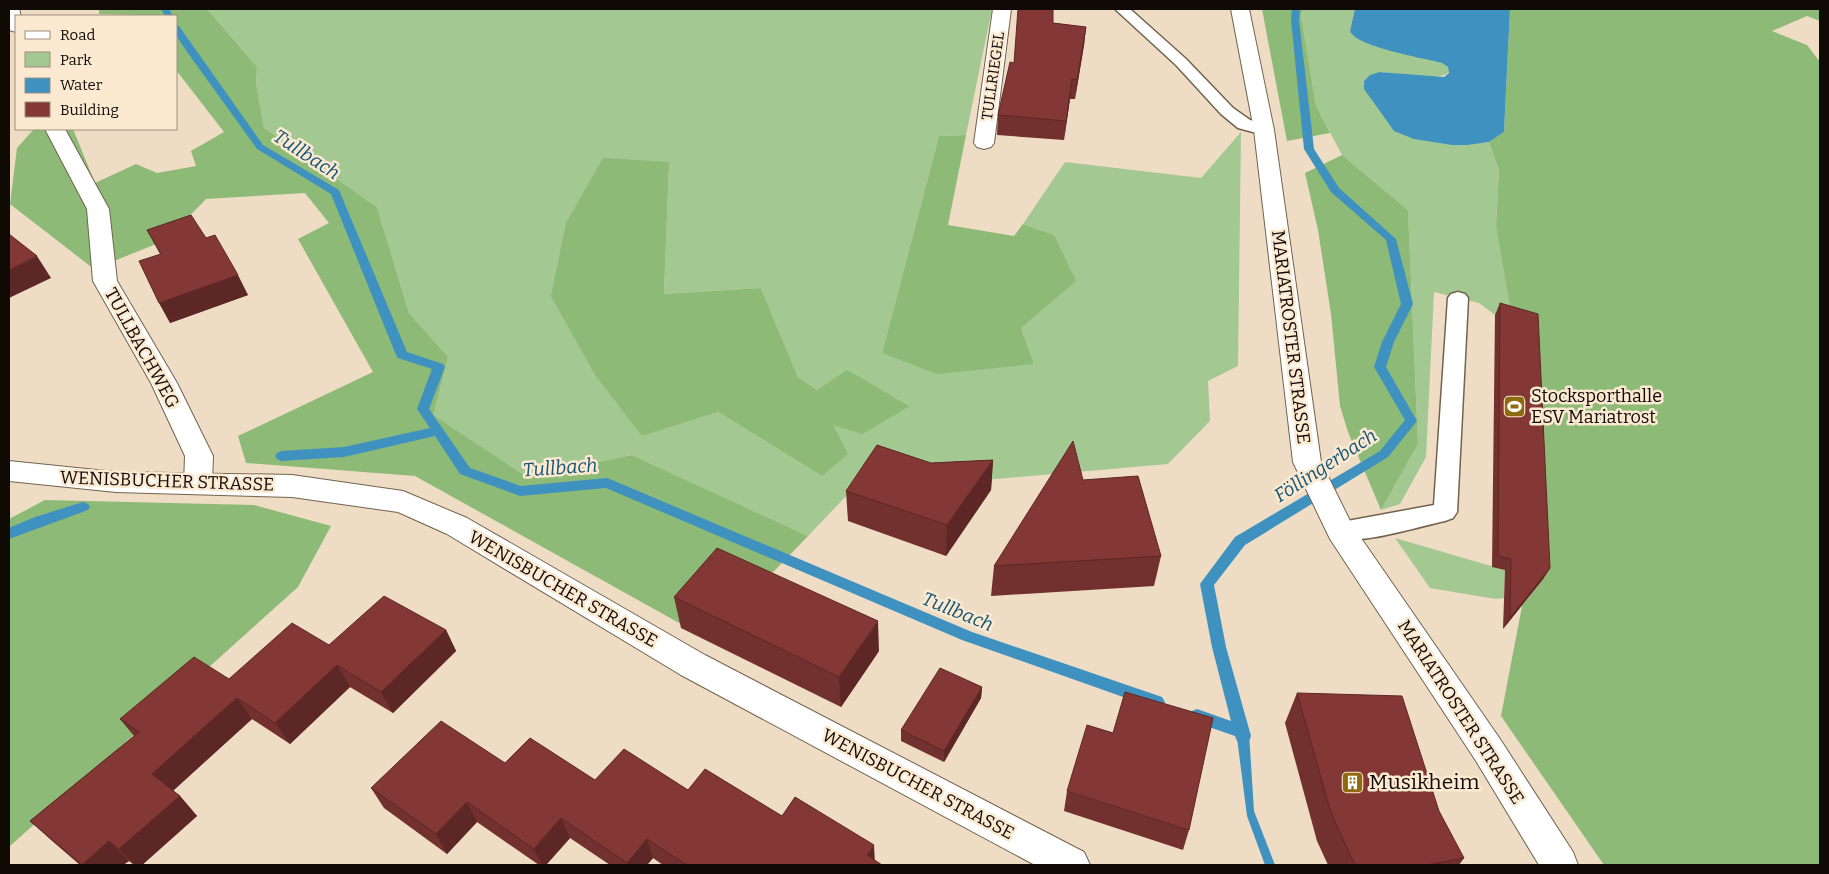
<svg xmlns="http://www.w3.org/2000/svg" width="1829" height="874" viewBox="0 0 1829 874" font-family="Bitter,serif">
	<rect width="100%" height="100%" fill="#eedcc4"/>
	<g fill="#a4c892" fill-rule="evenodd">
		<path d="M207,9H992L966,135L939,136L882,353L1034,364L1021,328L1054,235L1023,224L1065,162L1201,178L1241,132L1238,366L1208,381L1210,421L1168,464L925,485L872,469L808,536L632,455L527,477L432,415L448,357L409,313L377,207L264,128L256,83L257,67ZM669,162L664,294L761,288L798,377L817,390L847,371L909,405L833,425L822,476L718,412L641,436Z"/>
		<path d="M1303,9H1355L1350,31L1442,63L1448,67L1449,72C1439,83 1394,72 1379,72L1370,75L1364,81V89L1452,145L1489,142L1499,170L1496,225L1533,325L1495,315L1479,303L1434,292L1426,457L1400,504L1381,510L1418,444L1408,210L1342,155L1316,106L1301,15Z"/>
		<path d="M1395,538L1505,570L1504,598L1496,599L1430,588Z"/>
	</g>
	<g fill="#8dba76">
		<path d="M99,9H207L257,67L256,83L264,128L377,207L409,313L448,357L433,415L527,477L632,455L808,536L708,639L415,476L246,463L238,436L373,372L298,239L329,223L305,193L206,199L166,240L94,269L10,204L17,148L34,129H73L95,183L136,164L157,173L196,166L191,151L224,132L176,70V16L99,14Z"/>
		<path d="M1262,9H1303L1301,15L1316,106L1330,133L1287,141Z"/>
		<path d="M1510,9H1820V21L1807,16L1772,31L1807,45L1820,62V865H1604L1501,716L1522,606L1543,579L1511,311L1496,225L1499,170L1489,142L1504,132Z"/>
		<path d="M966,135L948,225L1014,236L1023,224L1054,235L1076,281L1021,328L1034,364L937,374L882,353L939,136Z"/>
		<path d="M1342,155L1408,210L1418,444L1381,510L1348,432L1340,406L1331,314L1318,230L1305,173Z"/>
		<path d="M603,158L669,162L664,294L761,288L798,377L817,390L847,370L910,406L862,434L833,425L848,454L822,476L718,412L642,436L595,375L551,296L566,223Z"/>
		<path d="M45,500L254,505L331,526L298,587L9,847V519Z"/>
	</g>
	<g fill="#3f92c0">
		<path d="M1355,9H1510L1504,132L1489,142L1467,145H1452L1414,139L1394,131L1364,89V81L1370,75L1379,72L1444,77L1449,73L1448,67L1442,63C1424,58 1356,47 1350,31Z"/>
		<path d="M1236,730L1249,733L1254,811L1275,865H1265L1247,816Z"/>
	</g>
	<g fill="none" stroke-linecap="round" stroke-linejoin="round">
		<g fill="#3f92c0" fill-rule="evenodd">
			<path d="M161,9H169L173,16H165Z"/>
			<path d="M1292,9H1300L1299,20L1314,149L1339,188L1396,239L1413,304L1394,342L1386,367L1417,421L1388,457L1245,545L1214,585L1226,647L1251,736L1249,741L1243,743L1237,741L1235,736L1192,721L1189,716L1192,711L1197,709L1231,721L1212,647L1200,584L1235,537L1380,451L1405,420L1374,367L1382,342L1401,304L1386,240L1331,192L1304,149L1291,20Z"/>
			<path d="M176,26H179L263,145L339,190L407,352L443,364L445,367L429,409L470,468L521,486L607,478L612,480L972,632L1162,697L1165,702L1162,707L1157,709L962,640L606,488L520,496L460,474L435,436L344,457L281,461L277,459L275,456L277,453L281,451L344,447L430,428L417,409L432,369L398,358L396,355L331,194L257,149L185,49L176,35Z"/>
			<path d="M83,502L88,504L90,507L88,510L9,539V528L35,517Z"/>
		</g>
		<defs>
			<g id="service">
				<path d="M1115,9H1130L1186,59L1233,108L1250,120L1270,126L1272,130L1270,134L1264,135L1238,128L1221,114L1176,65Z"/>
				<path d="M1458,292L1465,294L1468,298L1457,512L1453,518L1445,521C1417,527 1357,546 1331,538L1328,531L1331,524L1434,505L1448,298L1451,294Z"/>
			</g>
			<g id="minor">
				<path d="M9,9H19L21,16H16V32L9,30Z"/>
				<path d="M993,9H1011L994,143L991,147L984,149L977,147L974,143Z"/>
				<path d="M45,129H65L109,209L117,281L177,383L213,456L212,484L208,491L198,494L188,491L184,484L185,456L151,383L93,281L87,209Z"/>
			</g>
			<path id="tertiary" d="M9,461L116,472L292,475L403,491L467,518L705,655L1084,852L1090,865H1035L681,675L447,534L398,512L292,497L116,492L9,481Z"/>
			<path id="primary" d="M1231,9H1249L1274,130L1321,462L1352,525L1500,739L1573,852L1578,865H1539L1476,761L1330,539L1293,462L1254,130Z"/>
		</defs>
		<use href="#service" stroke="#72634d" stroke-width="3"/>
		<use href="#minor" stroke="#72634d" stroke-width="2"/>
		<use href="#tertiary" stroke="#72634d" stroke-width="2"/>
		<use href="#primary" stroke="#72634d" stroke-width="2"/>
		<use href="#service" fill="#fff" fill-rule="evenodd"/>
		<use href="#minor" fill="#fff" fill-rule="evenodd"/>
		<use href="#tertiary" fill="#fff" fill-rule="evenodd"/>
		<use href="#primary" fill="#fff" fill-rule="evenodd"/>
	</g>
	<g fill="#72302e">
		<path d="M1053,23L1086,27L1084,45L1075,99H1070L1064,140L997,135L998,115L1014,63Z"/>
		<path d="M147,230L206,238L248,295L170,323L160,254Z"/>
		<path d="M1500,303L1550,568L1543,579L1503,629L1505,570L1492,567L1495,315Z"/>
		<path d="M993,460L991,490L946,556L848,521L846,491L931,463Z"/>
		<path d="M1083,480L1161,556L1154,586L991,596L994,566Z"/>
		<path d="M674,597L879,651L841,707L681,628Z"/>
		<path d="M446,630L456,651L393,713L350,687L290,744L252,719L173,791L180,796L197,816L142,865H134L129,861L123,865H80L51,840L30,821L134,736L120,719L229,679Z"/>
		<path d="M982,687L981,698L944,762L901,741V730Z"/>
		<path d="M1297,693L1464,858L1459,865H1328L1317,841L1285,723Z"/>
		<path d="M505,763L595,780L688,790L782,816L875,861L882,865H663L653,858L647,865H610L570,838L546,865H539L477,822L447,854L384,808L371,788Z"/>
		<path d="M1067,791L1189,830L1183,850L1064,811Z"/>
	</g>
	<g fill="#5c2725">
		<path d="M1086,27L1084,45L1075,99L1077,80Z"/>
		<path d="M1072,79L1070,99L1064,140L1066,121Z"/>
		<path d="M37,256L51,278L9,298V270Z"/>
		<path d="M238,275L248,295L170,323L159,303Z"/>
		<path d="M993,460L991,490L946,556L947,525Z"/>
		<path d="M1550,568L1543,579L1503,629L1510,618Z"/>
		<path d="M878,621L879,651L841,707L839,677Z"/>
		<path d="M446,630L456,651L393,713L381,692Z"/>
		<path d="M337,665L350,687L290,744L275,723Z"/>
		<path d="M982,687L981,698L944,762V751Z"/>
		<path d="M237,698L252,719L169,794L152,774Z"/>
		<path d="M180,796L197,816L142,865H135L119,849Z"/>
		<path d="M467,802L477,822L447,854L436,834Z"/>
		<path d="M561,818L570,838L546,865H542L534,849Z"/>
		<path d="M647,839L653,858L647,865H628L627,863Z"/>
		<path d="M109,841L129,861L123,865H82Z"/>
		<path d="M874,845L875,865L867,855Z"/>
	</g>
	<g fill="#843835" stroke="#5c2725">
		<path d="M1018,9H1053V23L1086,27L1077,80L1072,79L1066,121L998,115L1010,62L1014,63Z"/>
		<path d="M191,215L206,238L215,235L238,275L159,303L139,261L161,254L147,230Z"/>
		<path d="M9,234L37,256L9,270Z"/>
		<path d="M1500,303L1538,314L1550,568L1510,618L1511,559L1498,556Z"/>
		<path d="M1073,441L1083,480L1138,476L1161,556L994,566Z"/>
		<path d="M877,445L931,463L993,460L947,525L846,491Z"/>
		<path d="M717,548L878,621L839,677L674,597Z"/>
		<path d="M384,596L446,630L381,692L337,665L275,723L237,698L152,774L180,796L119,849L109,841L82,865L30,821L139,732L120,719L194,657L229,679L292,623L329,645Z"/>
		<path d="M940,668L982,687L944,751L901,730Z"/>
		<path d="M1125,692L1213,718L1189,830L1067,791L1087,725L1113,733Z"/>
		<path d="M1297,693L1402,696L1439,811L1464,858L1427,865H1355L1331,813Z"/>
		<path d="M441,721L505,763L530,738L595,780L624,749L688,790L705,769L782,816L795,797L874,845L867,855L882,865H687L647,839L627,863L561,818L534,849L467,802L436,834L371,788Z"/>
	</g>
	<defs>
		<symbol id="stadium-square" viewBox="-11 -11 22 22"><rect x="-9" y="-9" width="18" height="18" rx="4" fill="#8f6a0f" stroke="#fbe9d1"/><path d="M0-5a6.5 5 0 1 0 0 10a6.5 5 0 1 0 0-10ZM-3.5-1.8h7v3.6h-7Z" fill="#fff"/></symbol>
		<symbol id="building-square" viewBox="-11 -11 22 22"><rect x="-9" y="-9" width="18" height="18" rx="4" fill="#8f6a0f" stroke="#fbe9d1"/><path d="M-4-6H4V6H1V3H-1V6H-4ZM-2.5-4.3h1.7v1.8h-1.7ZM.8-4.3h1.7v1.8H.8ZM-2.5-1h1.7V.8h-1.7ZM.8-1h1.7V.8H.8Z" fill="#fff"/></symbol>
	</defs>
	<g fill-rule="evenodd">
		<use href="#stadium-square" x="1502" y="394" width="25" height="25"/>
		<use href="#building-square" x="1340" y="770" width="25" height="25"/>
	</g>
	<g text-anchor="middle" stroke-width="5" stroke-linejoin="round" paint-order="stroke">
		<g font-size="15" fill="#100a04" stroke="#fbe9d1">
			<text transform="translate(993 76) rotate(-82)" y="5">TULLRIEGEL</text>
		</g>
		<g font-size="18" fill="#100a04" stroke="#fbe9d1">
			<text transform="translate(1291 337) rotate(83)" y="6">MARIATROSTER STRASSE</text>
			<text transform="translate(142 348) rotate(61)" y="6">TULLBACHWEG</text>
			<text transform="translate(167 481) rotate(2)" y="6">WENISBUCHER STRASSE</text>
			<text transform="translate(563 589) rotate(30)" y="6">WENISBUCHER STRASSE</text>
			<text transform="translate(1461 712) rotate(57)" y="6">MARIATROSTER STRASSE</text>
			<text transform="translate(918 784) rotate(28)" y="6">WENISBUCHER STRASSE</text>
		</g>
		<g font-size="18" fill="#100a04" stroke="#fbe9d1" text-anchor="start">
			<text x="1531" y="402">Stocksporthalle<tspan x="1531" dy="21">ESV Mariatrost</tspan></text>
		</g>
		<g font-size="19" font-style="italic" fill="#145374" stroke="#fbe9d1">
			<text transform="translate(307 154) rotate(33)" y="7">Tullbach</text>
			<text transform="translate(1325 465) rotate(-33)" y="7">Föllingerbach</text>
			<text transform="translate(560 467) rotate(-4)" y="7">Tullbach</text>
			<text transform="translate(958 611) rotate(22)" y="7">Tullbach</text>
		</g>
		<g font-size="21" fill="#100a04" stroke="#fbe9d1" text-anchor="start">
			<text x="1369" y="789">Musikheim</text>
		</g>
	</g>
	<rect width="1829" height="874" fill="none" stroke="#100a04" stroke-width="20"/>
	<rect x="15" y="15" width="162" height="115" fill="#fbe9d1" stroke="#9d907f"/>
	<rect x="25" y="31" width="25" height="8" fill="#ffffff" stroke="#9d907f"/>
	<text x="60" y="40" font-size="15" fill="#100a04">Road</text>
	<rect x="25" y="52" width="25" height="15" fill="#a4c892" stroke="#9d907f"/>
	<text x="60" y="65" font-size="15" fill="#100a04">Park</text>
	<rect x="25" y="78" width="25" height="15" fill="#3f92c0" stroke="#9d907f"/>
	<text x="60" y="90" font-size="15" fill="#100a04">Water</text>
	<rect x="25" y="102" width="25" height="15" fill="#843835" stroke="#9d907f"/>
	<text x="60" y="115" font-size="15" fill="#100a04">Building</text>
</svg>
